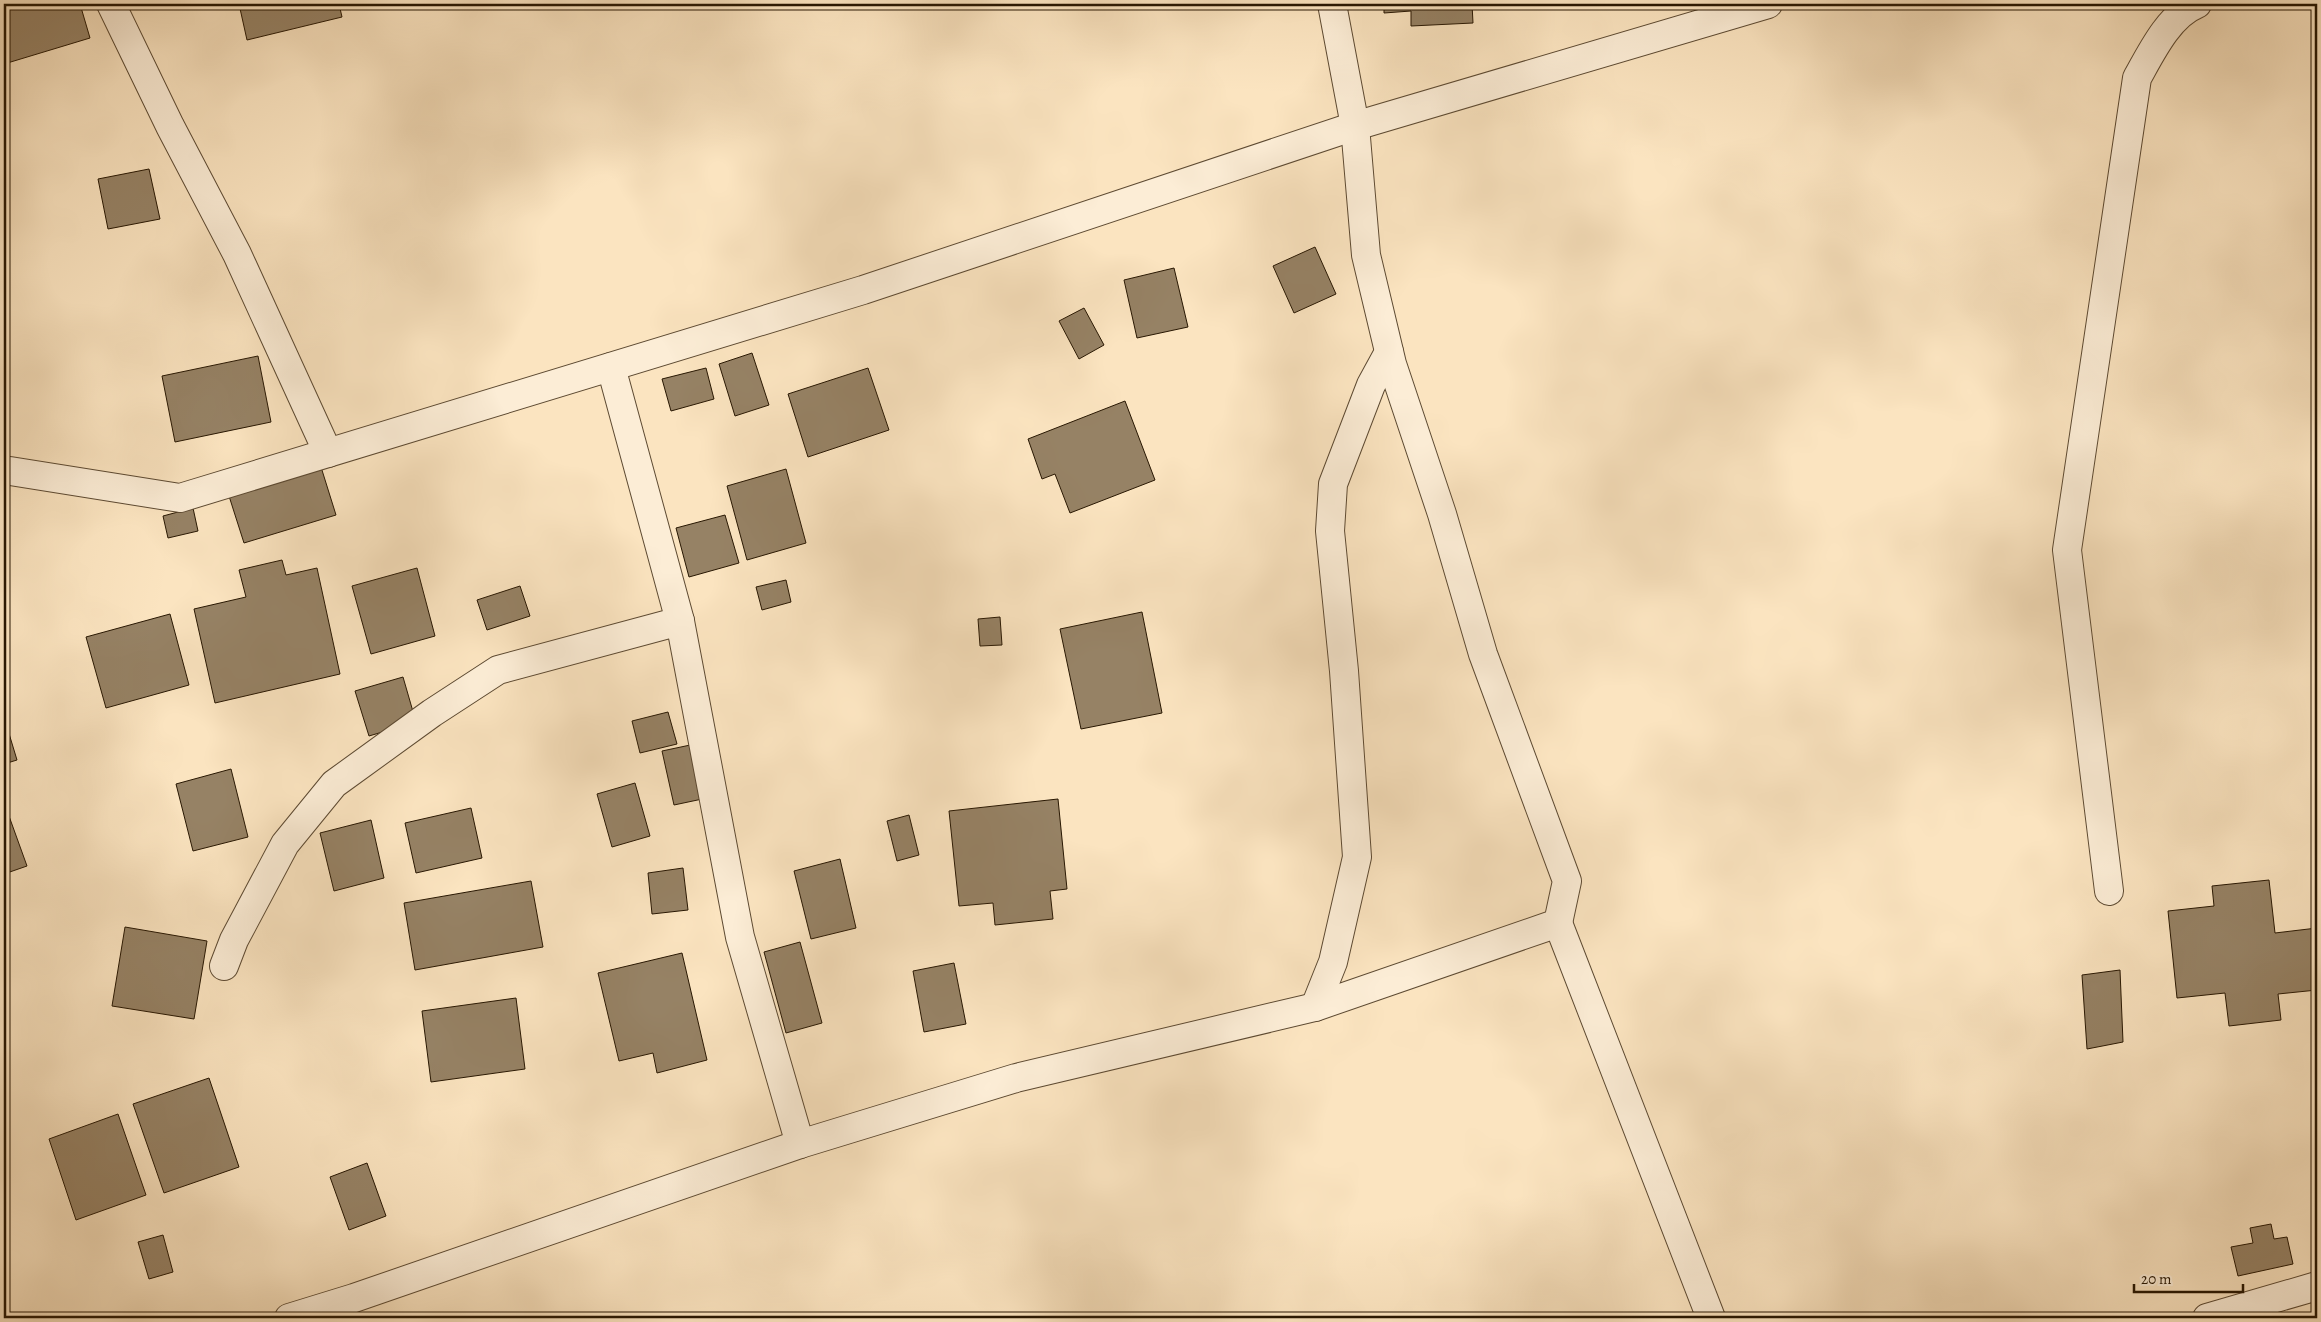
<svg xmlns="http://www.w3.org/2000/svg" width="2321" height="1322" viewBox="0 0 2321 1322" font-family="Alegreya,serif">
	<rect width="100%" height="100%" fill="#fbe4c0"/>
	<filter id="stains"><feTurbulence type="fractalNoise" baseFrequency=".004" numOctaves="4"/><feColorMatrix values="0 0 0 0 .2 0 0 0 0 .09 0 0 0 0 .02 0 0 0 .5 -.17"/></filter>
	<radialGradient id="worn" r=".72"><stop offset=".6" stop-color="#630" stop-opacity="0"/><stop offset="1" stop-color="#630" stop-opacity=".3"/></radialGradient>
	<g fill="#968265" stroke="#281702">
		<path d="M4,4H80L90,38L4,64Z"/>
		<path d="M239,4H339L342,17L247,40Z"/>
		<path d="M1384,4H1472L1473,23L1411,26V11L1384,13Z"/>
		<path d="M149,169L160,219L108,229L98,179Z"/>
		<path d="M1315,247L1336,294L1294,313L1273,266Z"/>
		<path d="M1174,268L1188,327L1137,338L1124,280Z"/>
		<path d="M1084,308L1104,345L1079,359L1059,321Z"/>
		<path d="M752,353L769,405L735,416L719,364Z"/>
		<path d="M258,356L271,422L175,442L162,376Z"/>
		<path d="M706,368L714,399L671,411L662,379Z"/>
		<path d="M868,368L889,430L808,457L788,394Z"/>
		<path d="M1125,401L1155,480L1070,513L1055,474L1042,479L1028,439Z"/>
		<path d="M321,467L336,515L244,543L229,496Z"/>
		<path d="M786,469L806,543L747,560L727,486Z"/>
		<path d="M193,508L198,531L168,538L163,516Z"/>
		<path d="M725,515L739,563L689,577L676,528Z"/>
		<path d="M282,560L286,575L317,568L340,674L215,703L194,609L246,597L239,570Z"/>
		<path d="M417,568L435,636L371,654L352,586Z"/>
		<path d="M786,580L791,602L762,610L756,587Z"/>
		<path d="M520,586L530,616L487,630L477,600Z"/>
		<path d="M1142,612L1162,713L1081,729L1060,629Z"/>
		<path d="M170,614L189,685L106,708L86,637Z"/>
		<path d="M1000,617L1002,645L980,646L978,619Z"/>
		<path d="M403,677L416,722L369,736L355,691Z"/>
		<path d="M668,712L677,744L640,753L632,721Z"/>
		<path d="M4,717L17,760L4,764Z"/>
		<path d="M695,744L707,798L674,805L662,751Z"/>
		<path d="M231,769L248,837L193,851L176,784Z"/>
		<path d="M635,783L650,836L612,847L597,794Z"/>
		<path d="M1058,799L1067,889L1050,891L1053,919L995,925L993,903L959,906L949,811Z"/>
		<path d="M5,805L27,866L4,874V806Z"/>
		<path d="M471,808L482,858L416,873L405,823Z"/>
		<path d="M909,815L919,855L897,861L887,821Z"/>
		<path d="M371,820L384,878L334,891L320,833Z"/>
		<path d="M840,859L856,928L811,939L794,871Z"/>
		<path d="M683,868L688,910L652,914L648,873Z"/>
		<path d="M2269,880L2275,933L2317,928V990L2278,994L2281,1020L2229,1026L2225,993L2177,998L2168,911L2214,906L2212,886Z"/>
		<path d="M531,881L543,947L415,970L404,903Z"/>
		<path d="M125,927L207,941L194,1019L112,1006Z"/>
		<path d="M800,942L822,1023L786,1033L764,952Z"/>
		<path d="M682,953L707,1060L657,1073L653,1053L619,1061L598,973Z"/>
		<path d="M954,963L966,1024L924,1032L913,971Z"/>
		<path d="M2120,970L2123,1042L2087,1049L2082,975Z"/>
		<path d="M516,998L525,1069L431,1082L422,1011Z"/>
		<path d="M209,1078L239,1167L164,1193L133,1104Z"/>
		<path d="M118,1114L146,1195L76,1220L49,1139Z"/>
		<path d="M367,1163L386,1216L349,1230L330,1177Z"/>
		<path d="M2271,1224L2274,1239L2287,1237L2293,1264L2238,1276L2231,1247L2253,1243L2250,1228Z"/>
		<path d="M163,1235L173,1272L149,1279L138,1242Z"/>
	</g>
	<g fill="none" stroke-linecap="round" stroke-linejoin="round">
		<defs>
			<g id="minor">
				<path d="M111,4L170,126L237,254L328,453"/>
				<path d="M611,367L680,621L740,937L800,1144"/>
				<path d="M10,471L180,498L863,290L1355,126L1768,4"/>
				<path d="M2109,891L2067,550L2137,78C2151,53 2169,15 2197,4"/>
				<path d="M1558,923L1711,1318"/>
				<path d="M224,966L234,940L285,844L334,784L432,713L498,670L680,621"/>
				<path d="M1315,1007L1333,962L1357,857L1344,671L1330,531L1333,484L1371,385L1389,352"/>
				<path d="M289,1318L354,1298L800,1144L1016,1078L1315,1007L1558,923L1567,881L1483,654L1442,514L1392,364L1366,255L1355,126L1332,4"/>
				<path d="M2207,1318L2317,1286"/>
			</g>
		</defs>
		<use href="#minor" stroke="#5d4a32" stroke-width="30"/>
		<use href="#minor" stroke="#fcedd6" stroke-width="28"/>
	</g>
	<rect width="2321" height="1322" fill="none" stroke="#fbe4c0" stroke-width="20"/>
	<rect x="5" y="5" width="2311" height="1312" fill="none" stroke="#281702" stroke-width="2.5"/>
	<rect x="10" y="10" width="2301" height="1302" fill="none" stroke="#281702"/>
	<path d="M2134 1284v8h109v-8" fill="none" stroke="#281702" stroke-width="2.5"/>
	<text x="2141" y="1284" font-size="15" fill="#281702" stroke="#fcedd6" stroke-width="4" paint-order="stroke">20 m</text>
	<rect width="100%" height="100%" filter="url(#stains)"/>
	<rect width="100%" height="100%" fill="url(#worn)"/>
</svg>
